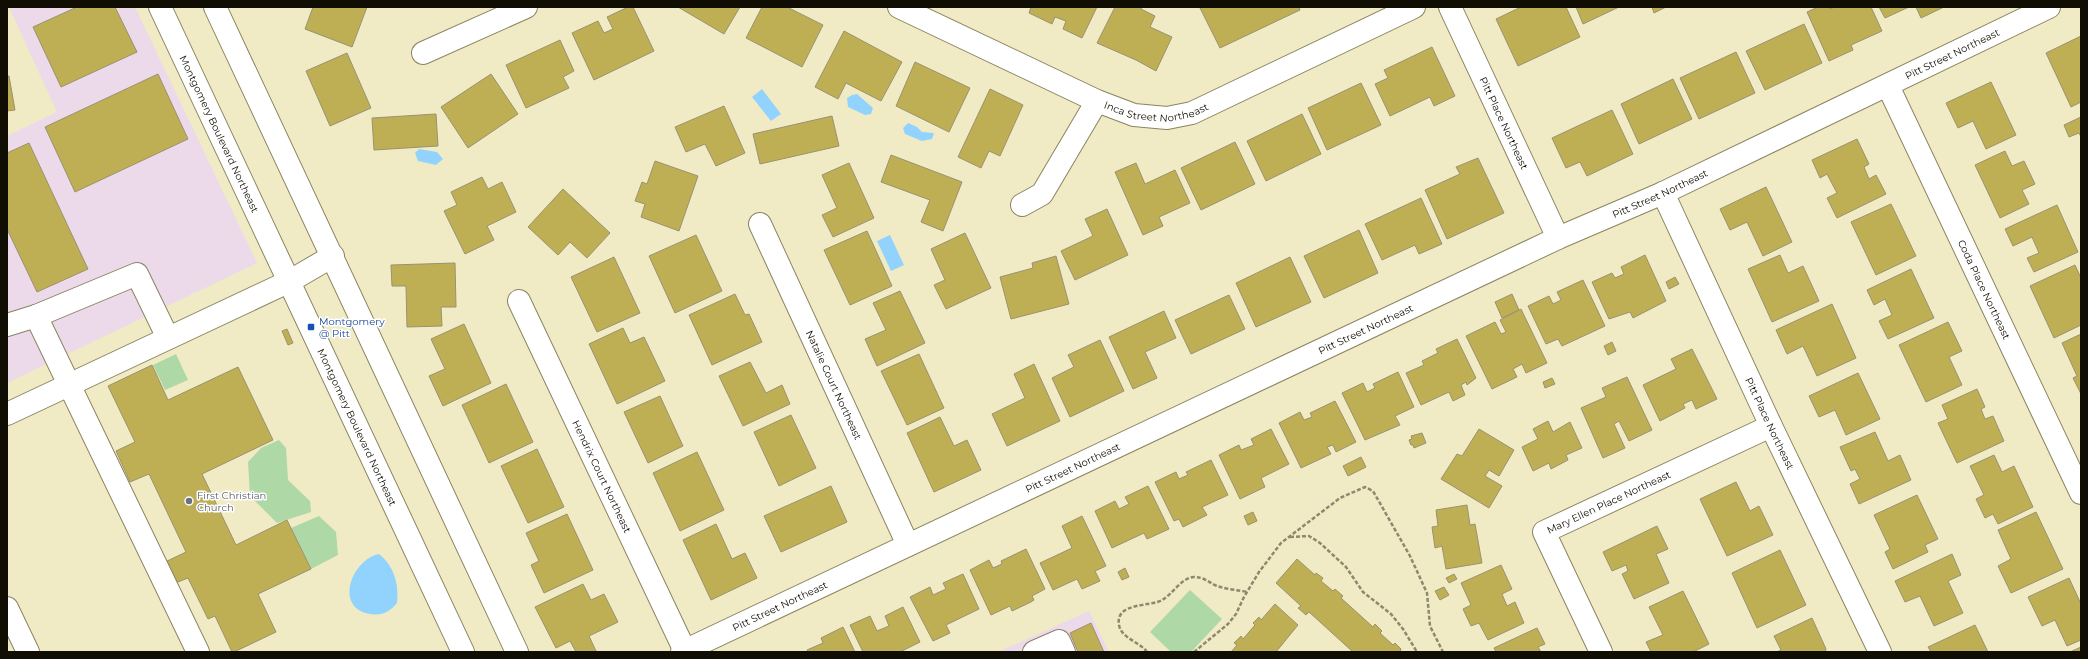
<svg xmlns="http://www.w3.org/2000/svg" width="2088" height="659" viewBox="0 0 2088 659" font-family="Montserrat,sans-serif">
	<rect width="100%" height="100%" fill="#f1ebc5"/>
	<g fill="#ecd9e9">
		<path d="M9,7H135L257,263L7,383V136L57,112Z"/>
		<path d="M1089,611L1109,652H998Z"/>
	</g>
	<g fill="#afd8a7">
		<path d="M176,354L188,380L165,390L153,365Z"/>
		<path d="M279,440L286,448L288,480L310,501L311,512L277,523L250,496L248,462L261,448Z"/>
		<path d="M319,516L336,532L338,555L311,569L291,528Z"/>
		<path d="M1190,590L1222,619L1191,652H1171L1150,632Z"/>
	</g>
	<g fill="#92d3fe">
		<path d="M762,89L781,114L771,121L752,97Z"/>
		<path d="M857,94L873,108L871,114L865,115L848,107L847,98L852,95Z"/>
		<path d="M908,123L917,127L922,132L934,133L932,139L922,141L905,134L903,128Z"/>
		<path d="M419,149L437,152L443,159L436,165L418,161L415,153Z"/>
		<path d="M890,235L904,265L891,271L877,241Z"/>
		<path d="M379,554C394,566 399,584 397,603C389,612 383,616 370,614C333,608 352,559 379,554Z"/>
	</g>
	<g fill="#bfaf54" stroke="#999270">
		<path d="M77,7H115L137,52L61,87L33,27Z"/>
		<path d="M313,7H367L352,47L305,29Z"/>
		<path d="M628,7H633L654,51L594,80L572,33L598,21L604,33L613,29L607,17Z"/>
		<path d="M678,7H740L724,34Z"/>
		<path d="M762,7H787L823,25L802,67L746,38Z"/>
		<path d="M1031,7H1097L1082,38L1063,29L1066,21L1055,17L1052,24L1029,13Z"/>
		<path d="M1115,7H1142L1141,9L1155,16L1150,27L1172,37L1156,71L1136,60L1097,43Z"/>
		<path d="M1203,7H1299L1300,10L1220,48L1200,8Z"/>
		<path d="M1521,7H1566L1580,37L1518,66L1496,19Z"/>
		<path d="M1576,7H1619L1583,24Z"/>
		<path d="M1652,7H1666L1654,13Z"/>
		<path d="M1818,7H1830V9L1835,7H1871L1882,31L1851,45L1853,50L1829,61L1807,12Z"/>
		<path d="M1879,7H1909L1885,18Z"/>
		<path d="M1916,7H1944L1921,18Z"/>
		<path d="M1804,24L1822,63L1765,90L1746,51Z"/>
		<path d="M844,31L902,62L881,101L846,83L838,99L815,87Z"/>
		<path d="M2081,36V102L2071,107L2046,53Z"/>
		<path d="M560,40L574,71L563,77L569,88L526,108L506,65Z"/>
		<path d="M1432,47L1455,96L1434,106L1430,97L1390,116L1375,84L1388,78L1384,70Z"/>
		<path d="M1736,52L1755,93L1699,119L1680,78Z"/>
		<path d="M347,53L371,108L330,126L306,71Z"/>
		<path d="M915,62L970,88L949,132L896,106Z"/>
		<path d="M158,74L188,139L75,192L45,127Z"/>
		<path d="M491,74L518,114L468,148L441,107Z"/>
		<path d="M7,76H9L15,110L7,111Z"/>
		<path d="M1673,79L1692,119L1639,144L1621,104Z"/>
		<path d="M1991,82L2016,135L1986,149L1973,121L1958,128L1946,103Z"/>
		<path d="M1361,83L1381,125L1327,150L1308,108Z"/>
		<path d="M990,89L1023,105L1000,156L989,151L981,168L958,157Z"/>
		<path d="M724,106L745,153L716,166L705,144L686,152L675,127Z"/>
		<path d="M1612,110L1633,154L1587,176L1580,162L1566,168L1552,138Z"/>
		<path d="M436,114L438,146L374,150L372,118Z"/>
		<path d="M1302,114L1321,154L1266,181L1247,141Z"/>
		<path d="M832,116L839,146L760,164L753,134Z"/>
		<path d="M2081,117V137L2079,133L2069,137L2064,125Z"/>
		<path d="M1857,139L1869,164L1864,167L1869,179L1876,175L1886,194L1837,218L1827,198L1837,193L1827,174L1820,178L1812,160Z"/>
		<path d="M1235,142L1255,184L1201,210L1181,168Z"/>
		<path d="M29,143L88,269L37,292L7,229V153Z"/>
		<path d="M2005,151L2012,166L2024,161L2035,184L2022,190L2029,204L2000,218L1975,165Z"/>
		<path d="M891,155L962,182L943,231L921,222L930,200L881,182Z"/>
		<path d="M1478,158L1504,213L1447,239L1425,190L1460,174L1456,167Z"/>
		<path d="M655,161L698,176L679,231L641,217L645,204L635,201L642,182L647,184Z"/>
		<path d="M849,163L874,218L833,237L822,215L837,208L822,175Z"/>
		<path d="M1136,163L1145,184L1175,170L1190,203L1159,217L1163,226L1143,235L1115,172Z"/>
		<path d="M482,177L488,189L502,182L516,212L487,226L494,240L465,254L444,211L457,205L451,192Z"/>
		<path d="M1766,187L1792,242L1763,256L1747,222L1730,230L1720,209Z"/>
		<path d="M563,189L610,233L587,258L570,242L558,255L528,227Z"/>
		<path d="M1421,198L1442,244L1419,254L1415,245L1382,260L1365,224Z"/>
		<path d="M1891,204L1916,256L1876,275L1851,222Z"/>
		<path d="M2057,205L2078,252L2034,272L2027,258L2039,253L2032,237L2013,246L2005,229Z"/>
		<path d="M1107,209L1128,255L1075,280L1061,251L1093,236L1085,219Z"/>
		<path d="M1359,230L1378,273L1324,298L1304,256Z"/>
		<path d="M867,231L892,286L850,305L824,250Z"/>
		<path d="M965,233L991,288L946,309L934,285L945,280L931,249Z"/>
		<path d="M696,235L722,291L675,313L649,256Z"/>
		<path d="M1645,255L1666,301L1633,318L1630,312L1609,319L1592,282L1612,273L1615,278L1624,274L1621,267Z"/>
		<path d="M1780,255L1788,273L1803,266L1819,301L1772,322L1748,269Z"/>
		<path d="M1056,256L1069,304L1011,319L1000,277L1033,268L1032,263Z"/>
		<path d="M614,257L640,313L597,332L571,277Z"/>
		<path d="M1290,257L1311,302L1256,327L1236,283Z"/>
		<path d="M455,263L456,307H441L442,326L407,327L406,286H392L391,265Z"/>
		<path d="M2075,265L2081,278V325L2054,338L2030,286Z"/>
		<path d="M1911,269L1934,318L1888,339L1879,321L1892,315L1885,299L1874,305L1867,290Z"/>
		<path d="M1675,277L1679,284L1669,289L1666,282Z"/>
		<path d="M1583,280L1605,326L1562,346L1558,339L1546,344L1528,306L1549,296L1553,304L1561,300L1557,292Z"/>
		<path d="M900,291L925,343L877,366L865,339L886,330L873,303Z"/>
		<path d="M735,294L745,315L749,314L762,342L712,365L689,315Z"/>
		<path d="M1512,294L1519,310L1502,318L1495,302Z"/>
		<path d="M1229,295L1245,329L1191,354L1175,320Z"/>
		<path d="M1832,304L1856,358L1817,376L1803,346L1787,354L1776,330Z"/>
		<path d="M1521,309L1547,363L1526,373L1522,364L1513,369L1517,377L1492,389L1466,336L1495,322L1501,334L1506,332L1500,320Z"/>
		<path d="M1164,311L1176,338L1145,352L1157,378L1133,389L1109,337Z"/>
		<path d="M1948,322L1962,351L1949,357L1962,385L1926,402L1899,345Z"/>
		<path d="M464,324L491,383L443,406L429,376L445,369L431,339Z"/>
		<path d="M623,328L630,343L644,337L665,381L617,404L589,344Z"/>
		<path d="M287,329L293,343L288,345L282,331Z"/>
		<path d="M2081,334V394L2073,378L2077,376L2062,343Z"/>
		<path d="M1457,339L1476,378L1467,385L1466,382L1461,385L1465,395L1453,401L1449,392L1421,405L1406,373L1424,365L1422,361L1438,353L1436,349Z"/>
		<path d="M1100,340L1124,391L1070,417L1052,378L1074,367L1068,355Z"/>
		<path d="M1612,342L1616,351L1608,355L1604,346Z"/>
		<path d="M1692,349L1717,399L1696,409L1692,400L1683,404L1685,408L1660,421L1643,385L1676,369L1671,359Z"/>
		<path d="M919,354L944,408L907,425L881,371Z"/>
		<path d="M750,362L766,393L782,385L790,404L743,426L719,376Z"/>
		<path d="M1034,364L1060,421L1007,446L992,414L1025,398L1014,374Z"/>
		<path d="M152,365L168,400L238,367L273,440L202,474L236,545L287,520L311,569L258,594L276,632L234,652H232L215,616L208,619L188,578L173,584L163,563L186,552L149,474L130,482L116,451L135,442L108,386Z"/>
		<path d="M1398,372L1414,407L1395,416L1400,425L1365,440L1342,393L1363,383L1367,392L1375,388L1373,384Z"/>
		<path d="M1858,373L1880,419L1846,435L1835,410L1819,417L1809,396Z"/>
		<path d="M1627,377L1652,430L1629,441L1619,421L1614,424L1625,448L1603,458L1581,408L1606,397L1602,388Z"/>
		<path d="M1552,378L1555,384L1545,388L1543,382Z"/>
		<path d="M506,384L533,442L489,463L462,405Z"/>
		<path d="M1977,389L1985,407L1981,409L1985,419L1993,416L2004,441L1957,463L1938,423L1948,419L1942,405Z"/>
		<path d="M660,396L683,446L648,463L624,412Z"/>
		<path d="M1335,401L1356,442L1336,452L1333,445L1327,447L1331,454L1301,468L1279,423L1300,412L1304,420L1312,417L1310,413Z"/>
		<path d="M791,415L816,468L779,486L754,432Z"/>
		<path d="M940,417L954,446L967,440L981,470L934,492L907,433Z"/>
		<path d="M1548,421L1553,432L1570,422L1582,448L1566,455L1568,460L1551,469L1549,463L1533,471L1522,447L1538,439L1533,429Z"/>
		<path d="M1271,429L1289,464L1261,478L1265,487L1240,499L1219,455L1239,445L1241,450L1254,445L1251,439Z"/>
		<path d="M1479,429L1514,450L1499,476L1489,470L1485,476L1502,486L1489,508L1441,479L1457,454L1462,456Z"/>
		<path d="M1875,432L1888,461L1900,455L1911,480L1859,504L1850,484L1860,479L1855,469L1851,471L1840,447Z"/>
		<path d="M1422,433L1426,443L1414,448L1413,445H1411L1409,440L1412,439L1411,436Z"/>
		<path d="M537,449L564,507L528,523L501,466Z"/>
		<path d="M697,452L724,510L680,531L653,473Z"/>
		<path d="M1994,455L2002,472L2014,466L2033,507L1998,524L1993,514L1985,518L1976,499L1984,495L1970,466Z"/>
		<path d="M1361,457L1366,467L1348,476L1343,466Z"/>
		<path d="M1211,460L1228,495L1202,507L1207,515L1183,527L1179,519L1174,521L1155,482L1176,472L1179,479L1188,475L1186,472Z"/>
		<path d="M1736,482L1750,511L1759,506L1773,535L1727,556L1700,499Z"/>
		<path d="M831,486L847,522L781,552L764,516Z"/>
		<path d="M1148,486L1169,529L1147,539L1144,533L1112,548L1095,511L1115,501L1119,509L1129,504L1125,497Z"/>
		<path d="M1917,495L1938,539L1925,545L1928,552L1893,569L1885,552L1890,549L1874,515Z"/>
		<path d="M1467,505L1470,525L1475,524L1482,563L1446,569L1442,546L1435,548L1432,527L1438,526L1436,510Z"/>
		<path d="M1253,512L1257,521L1248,525L1244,516Z"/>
		<path d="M2036,512L2063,569L2011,593L1998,566L2011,559L1998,530Z"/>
		<path d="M567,514L593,570L544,593L531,565L539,561L526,533Z"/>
		<path d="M1082,516L1106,566L1095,571L1100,581L1082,589L1077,579L1053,590L1040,563L1072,548L1062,526Z"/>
		<path d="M716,524L732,559L745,553L757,578L711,600L683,540Z"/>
		<path d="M1657,526L1668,549L1656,554L1669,583L1634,599L1622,574L1628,571L1626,565L1612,571L1603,552Z"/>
		<path d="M1026,549L1045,589L1032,596L1034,600L1031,602L1012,611L1010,606L991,615L970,570L989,560L993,568L1002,564L1001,561Z"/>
		<path d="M1780,550L1806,605L1757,628L1732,573Z"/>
		<path d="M1952,554L1961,575L1948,581L1963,613L1934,626L1920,596L1905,602L1895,581Z"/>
		<path d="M1297,559L1315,575L1316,573L1323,578L1321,581L1333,591L1335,589L1343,596L1341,598L1373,627L1375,624L1382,631L1380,633L1393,645L1395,643L1401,649L1400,652H1353L1309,612L1306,615L1298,608L1301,606L1276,583Z"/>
		<path d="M1501,565L1512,589L1502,594L1507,606L1515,602L1524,623L1488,640L1479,623L1471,626L1463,609L1471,605L1461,583Z"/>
		<path d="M1125,568L1129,577L1122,580L1118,572Z"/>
		<path d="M963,574L979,609L946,625L950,633L933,641L910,597L930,587L933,595L946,589L943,583Z"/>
		<path d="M1454,574L1457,579L1449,583L1446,578Z"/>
		<path d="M2069,578L2081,604V640L2067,646L2055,620L2042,626L2028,597Z"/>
		<path d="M583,584L591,600L604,594L618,622L589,636L596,651L594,652H576L570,641L556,648L535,607Z"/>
		<path d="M1444,587L1449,595L1440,600L1435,591Z"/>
		<path d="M1683,591L1709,644L1693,652H1651L1646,642L1663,635L1649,607Z"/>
		<path d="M1275,604L1298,625L1276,652H1231L1237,645L1234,643L1241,636L1243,639L1255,625L1253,623L1259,617L1261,620Z"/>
		<path d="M903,607L920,642L900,652H863L850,625L870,616L877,631L889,626L885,616Z"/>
		<path d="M1812,618L1826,649L1825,652H1777L1781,650L1774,636Z"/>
		<path d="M1091,623L1104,652H1078L1070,633Z"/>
		<path d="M1975,625L1988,652H1931L1928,647Z"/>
		<path d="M843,627L855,652H808L807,650L823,643L821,638Z"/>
		<path d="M1537,628L1545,644L1538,647L1541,652H1496L1494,648Z"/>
		<path d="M2081,647V652H2070Z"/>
	</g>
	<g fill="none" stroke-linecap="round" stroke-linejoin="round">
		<defs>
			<g id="minor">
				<path id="s1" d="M899,7L1097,101L1134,115L1167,118L1192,113L1414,7"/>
				<path id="s2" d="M1450,7L1558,238"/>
				<path d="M423,53L526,7"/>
				<path id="s3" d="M1888,86L2081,493"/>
				<path id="s4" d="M1663,193L1771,426L1880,652"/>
				<path d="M1022,205L1042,194L1097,101"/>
				<path id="s5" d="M760,224L908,545"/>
				<path id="s6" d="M519,301L685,651"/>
				<path d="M36,316L137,274L168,338"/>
				<path d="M7,325L36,316L198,652"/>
				<path d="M7,414L290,281L333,256"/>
				<path d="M7,608L28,652"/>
				<path id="s7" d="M682,652L1558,238L1663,193L2049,7"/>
				<path d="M1034,652L1059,641L1064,652"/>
				<path id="s8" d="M1601,652L1544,532L1771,426"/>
			</g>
			<g id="major">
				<path id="s9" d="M160,7L463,652"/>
				<path d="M215,7L517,652"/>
			</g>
		</defs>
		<use href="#minor" stroke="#8a8462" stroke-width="24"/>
		<use href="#major" stroke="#8a8462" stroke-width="24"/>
		<g stroke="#8d896f" stroke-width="2.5" stroke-dasharray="4 2" stroke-linecap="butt">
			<path d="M1290,537L1309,536L1320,543L1346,567L1363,592L1391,614L1403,629L1417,652"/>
			<path d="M1147,652C1140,642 1121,638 1119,625C1115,602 1150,607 1162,600C1173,594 1181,578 1194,577C1204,577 1208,582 1217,586C1226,589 1237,590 1247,592"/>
			<path d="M1194,652L1228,624L1236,614L1244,597L1259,572L1281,543L1340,498L1365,487L1373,491L1410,556L1427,593L1430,626L1443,652"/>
		</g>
		<use href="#minor" stroke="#fff" stroke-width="22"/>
		<use href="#major" stroke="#fff" stroke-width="22"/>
	</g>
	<rect fill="#1a4fb4" stroke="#fff" stroke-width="1.5" x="307" y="323" width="8" height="8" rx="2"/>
	<circle fill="#6b7280" stroke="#fff" stroke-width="1.5" cx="189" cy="501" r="4"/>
	<g text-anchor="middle" stroke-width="3" stroke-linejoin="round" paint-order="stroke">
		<g font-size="10" fill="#100d03" stroke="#fff">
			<text dy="4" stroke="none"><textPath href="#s7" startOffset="1404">Pitt Street Northeast</textPath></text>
			<text dy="4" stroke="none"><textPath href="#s1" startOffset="281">Inca Street Northeast</textPath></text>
			<text dy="4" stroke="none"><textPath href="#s2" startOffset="128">Pitt Place Northeast</textPath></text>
			<text dy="4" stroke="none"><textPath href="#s9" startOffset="140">Montgomery Boulevard Northeast</textPath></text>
			<text dy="4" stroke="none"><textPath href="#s7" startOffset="1080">Pitt Street Northeast</textPath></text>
			<text dy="4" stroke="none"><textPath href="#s3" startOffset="225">Coda Place Northeast</textPath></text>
			<text dy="4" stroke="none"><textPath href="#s7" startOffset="756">Pitt Street Northeast</textPath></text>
			<text dy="4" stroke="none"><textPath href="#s5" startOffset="177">Natalie Court Northeast</textPath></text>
			<text dy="4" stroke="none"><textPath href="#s4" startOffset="254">Pitt Place Northeast</textPath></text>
			<text dy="4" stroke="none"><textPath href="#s9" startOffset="464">Montgomery Boulevard Northeast</textPath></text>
			<text dy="4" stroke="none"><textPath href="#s7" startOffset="432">Pitt Street Northeast</textPath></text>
			<text dy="4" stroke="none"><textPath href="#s6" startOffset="194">Hendrix Court Northeast</textPath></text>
			<text dy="4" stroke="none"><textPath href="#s8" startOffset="204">Mary Ellen Place Northeast</textPath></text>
			<text dy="4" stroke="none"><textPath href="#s7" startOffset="108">Pitt Street Northeast</textPath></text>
		</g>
		<g font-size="10" fill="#164399" stroke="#fff" text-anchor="start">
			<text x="319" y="325">Montgomery<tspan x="319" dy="12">@ Pitt</tspan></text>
		</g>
		<g font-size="10" fill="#5b616d" stroke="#fff" text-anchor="start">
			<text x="197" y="499">First Christian<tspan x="197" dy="12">Church</tspan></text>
		</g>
	</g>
	<rect width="2088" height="659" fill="none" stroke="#100d03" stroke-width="16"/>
</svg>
